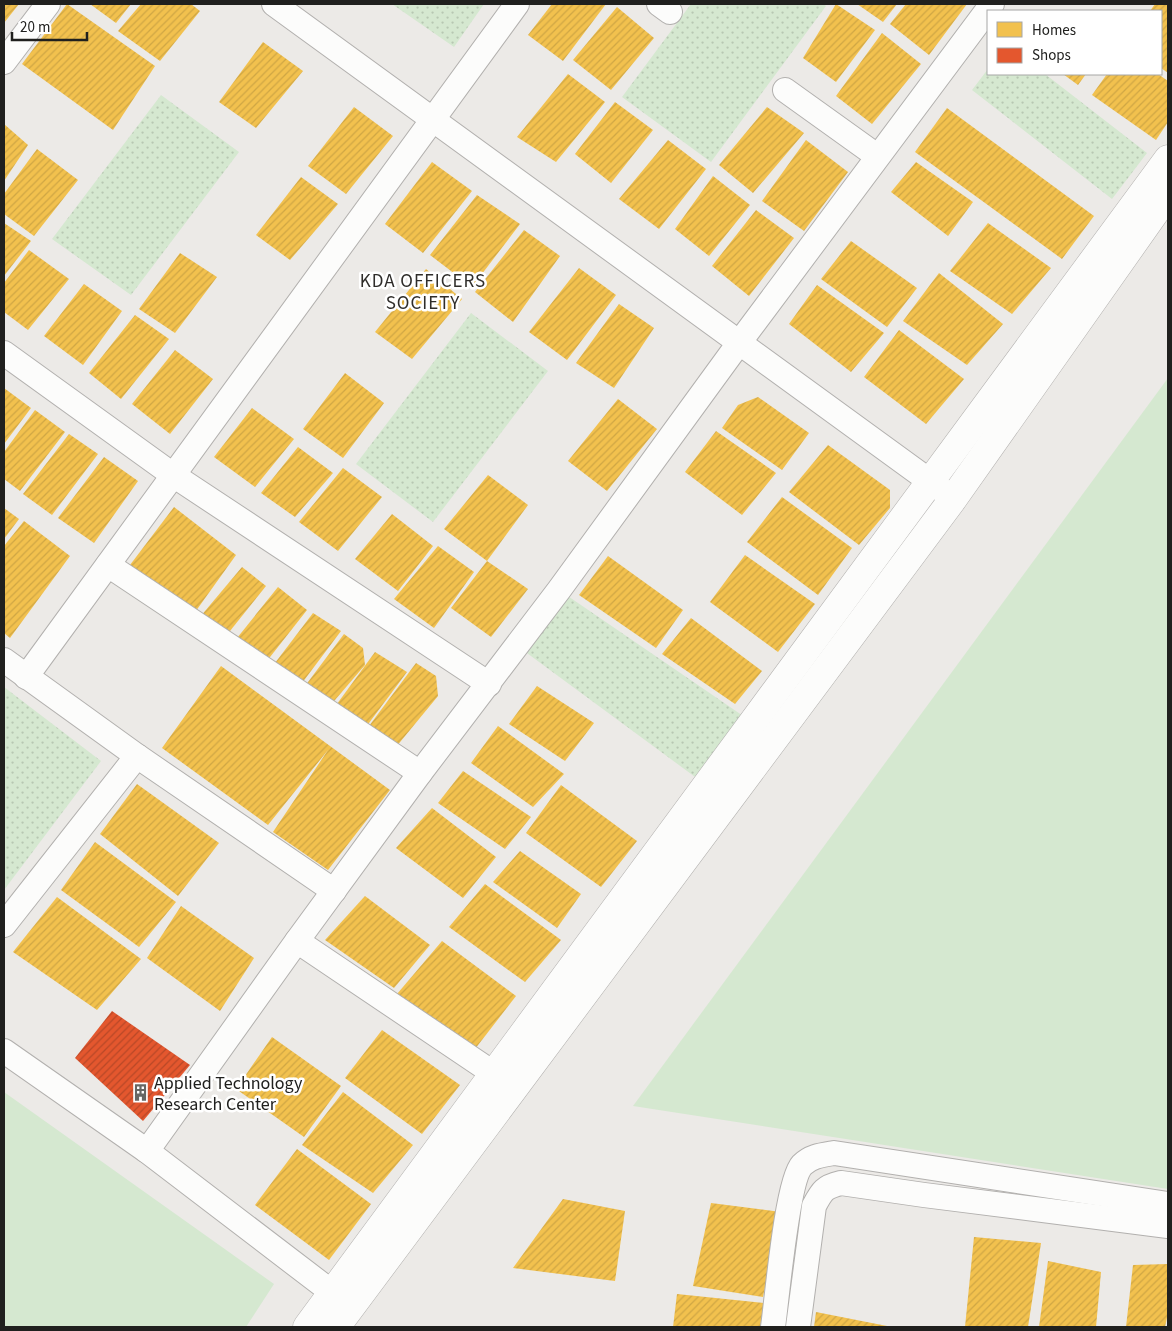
<svg xmlns="http://www.w3.org/2000/svg" width="1172" height="1331" viewBox="0 0 1172 1331" font-family="'Source Sans 3',sans-serif">
	<defs>
		<pattern id="park-dots" width="8" height="8" patternUnits="userSpaceOnUse" patternTransform="scale(1.25)"><rect width="8" height="8" fill="#d5e8d0"/><path d="M2 2h.1M6 6h.1" fill="none" stroke="#b7c7b2" stroke-width="1.8" stroke-linecap="round"/></pattern>
		<pattern id="homes-hatch" width="6" height="6" patternUnits="userSpaceOnUse" patternTransform="scale(1.25)"><rect width="6" height="6" fill="#f2c14e"/><path d="M-1 1l2-2M0 6l6-6M5 7l2-2" fill="none" stroke="#cfa644"/></pattern>
		<pattern id="shops-hatch" width="6" height="6" patternUnits="userSpaceOnUse" patternTransform="scale(1.25)"><rect width="6" height="6" fill="#e4572e"/><path d="M-1 1l2-2M0 6l6-6M5 7l2-2" fill="none" stroke="#b84827"/></pattern>
	</defs>
	<rect width="100%" height="100%" fill="#eceae7"/>
	<g fill="#d5e8d0">
		<path d="M1168,378V1189L633,1106Z"/>
		<path d="M4,1092L274,1284L246,1327H4Z"/>
	</g>
	<g fill="url(#park-dots)">
		<path d="M392,4H484L454,47Z"/>
		<path d="M691,4H823L826,6L711,162L622,97Z"/>
		<path d="M988,69V74H1045L1147,153L1112,199L972,90Z"/>
		<path d="M161,95L239,152L131,295L52,239Z"/>
		<path d="M471,313L548,371L433,522L356,464Z"/>
		<path d="M559,590L752,722L706,785L516,645Z"/>
		<path d="M4,687L101,761L4,890Z"/>
	</g>
	<g fill="url(#homes-hatch)">
		<path d="M4,4H19L4,23Z"/>
		<path d="M67,4L155,66L113,130L22,64Z"/>
		<path d="M90,4H131L116,23Z"/>
		<path d="M141,4H191L200,11L160,61L118,31Z"/>
		<path d="M552,4H606L563,61L528,35Z"/>
		<path d="M836,4L875,30L836,82L803,58Z"/>
		<path d="M857,4H897L883,22Z"/>
		<path d="M906,4H967L929,55L890,24Z"/>
		<path d="M1155,4H1168V73L1161,68V11H1150Z"/>
		<path d="M617,7L654,38L611,90L573,60Z"/>
		<path d="M882,33L921,64L872,124L836,96Z"/>
		<path d="M263,42L303,71L256,128L219,102Z"/>
		<path d="M568,74L605,102L556,162L517,137Z"/>
		<path d="M1063,74H1086L1078,85Z"/>
		<path d="M1107,74H1158L1168,81V122L1156,140L1092,95Z"/>
		<path d="M615,102L653,130L611,183L575,154Z"/>
		<path d="M354,107L393,136L346,194L308,166Z"/>
		<path d="M767,107L804,133L753,193L719,165Z"/>
		<path d="M947,108L1094,216L1062,259L915,152Z"/>
		<path d="M4,124L28,145L4,181Z"/>
		<path d="M668,140L706,169L659,229L619,199Z"/>
		<path d="M806,140L848,172L804,231L762,201Z"/>
		<path d="M37,149L78,180L34,236L4,214V194Z"/>
		<path d="M432,162L472,191L423,253L385,224Z"/>
		<path d="M916,162L973,202L948,236L891,192Z"/>
		<path d="M713,176L750,205L709,256L675,229Z"/>
		<path d="M301,177L338,204L290,260L256,235Z"/>
		<path d="M477,195L520,224L472,287L430,255Z"/>
		<path d="M756,210L794,238L749,296L712,266Z"/>
		<path d="M4,223L31,241L4,276Z"/>
		<path d="M988,223L1051,268L1012,314L950,271Z"/>
		<path d="M524,230L560,256L513,322L475,292Z"/>
		<path d="M851,241L917,288L887,327L821,279Z"/>
		<path d="M29,250L69,279L28,330L4,312V283Z"/>
		<path d="M180,253L217,277L175,333L139,309Z"/>
		<path d="M579,268L616,295L567,360L529,332Z"/>
		<path d="M426,269L462,299L412,359L375,332Z"/>
		<path d="M939,273L1003,324L967,365L903,321Z"/>
		<path d="M84,284L122,311L83,365L44,336Z"/>
		<path d="M817,285L884,333L851,372L789,324Z"/>
		<path d="M619,304L654,328L614,388L576,363Z"/>
		<path d="M135,315L169,339L121,399L89,373Z"/>
		<path d="M899,330L964,379L926,424L864,377Z"/>
		<path d="M175,350L213,379L170,434L132,404Z"/>
		<path d="M345,373L384,403L343,458L303,429Z"/>
		<path d="M4,388L31,408L4,444Z"/>
		<path d="M758,397L809,433L782,470L722,428L738,405Z"/>
		<path d="M618,399L657,429L607,491L568,461Z"/>
		<path d="M252,408L294,439L255,487L214,457Z"/>
		<path d="M35,410L65,432L20,491L4,479V452Z"/>
		<path d="M716,431L776,473L742,515L685,472Z"/>
		<path d="M69,434L98,454L52,515L23,494Z"/>
		<path d="M828,445L890,490V508L859,545L789,492Z"/>
		<path d="M298,447L333,473L295,517L261,493Z"/>
		<path d="M104,457L138,481L94,543L58,518Z"/>
		<path d="M343,468L382,497L338,551L299,522Z"/>
		<path d="M488,475L528,505L487,561L444,529Z"/>
		<path d="M782,497L852,548L818,595L747,542Z"/>
		<path d="M174,507L236,555L193,615L130,565Z"/>
		<path d="M4,508L19,519L4,539Z"/>
		<path d="M392,514L433,546L398,591L355,559Z"/>
		<path d="M24,521L70,556L10,638L4,633V546Z"/>
		<path d="M438,546L474,572L434,628L394,599Z"/>
		<path d="M745,555L815,604L778,652L710,602Z"/>
		<path d="M608,556L683,610L656,648L579,595Z"/>
		<path d="M487,561L528,589L491,637L451,608Z"/>
		<path d="M242,567L266,586L226,636L200,617Z"/>
		<path d="M278,587L307,610L263,666L233,643Z"/>
		<path d="M313,613L341,631L302,683L275,663Z"/>
		<path d="M691,618L762,671L735,704L662,654Z"/>
		<path d="M344,634L363,648L365,665L329,707L302,690Z"/>
		<path d="M375,652L407,672L366,727L334,708Z"/>
		<path d="M416,663L436,676L438,696L396,747L369,726Z"/>
		<path d="M221,666L390,790L328,870L273,832L328,750L268,825L162,748Z"/>
		<path d="M537,686L594,723L565,761L509,724Z"/>
		<path d="M498,726L564,774L533,807L471,763Z"/>
		<path d="M463,771L531,817L505,849L438,803Z"/>
		<path d="M137,784L219,843L178,896L100,834Z"/>
		<path d="M561,785L637,841L601,887L526,833Z"/>
		<path d="M432,808L496,857L463,898L396,848Z"/>
		<path d="M95,842L176,902L139,947L61,890Z"/>
		<path d="M520,851L581,894L557,928L493,882Z"/>
		<path d="M485,884L561,940L525,982L449,927Z"/>
		<path d="M365,896L430,945L394,988L325,940Z"/>
		<path d="M57,897L141,959L97,1010L13,952Z"/>
		<path d="M181,906L254,958L220,1011L147,958Z"/>
		<path d="M442,941L516,996L475,1049L397,994Z"/>
		<path d="M382,1030L460,1085L422,1134L345,1078Z"/>
		<path d="M272,1037L341,1086L304,1137L236,1089Z"/>
		<path d="M343,1092L413,1145L373,1193L302,1145Z"/>
		<path d="M297,1149L371,1204L329,1260L255,1205Z"/>
		<path d="M563,1199L625,1211L615,1281L513,1268Z"/>
		<path d="M711,1203L781,1212L763,1297L693,1286Z"/>
		<path d="M974,1237L1041,1243L1028,1327H965Z"/>
		<path d="M1048,1261L1101,1272L1096,1327H1039Z"/>
		<path d="M1168,1264V1313L1165,1327H1126L1133,1265Z"/>
		<path d="M677,1294L764,1303L760,1327H673Z"/>
		<path d="M816,1312L887,1326L886,1327H814Z"/>
	</g>
	<path fill="url(#shops-hatch)" d="M112,1011L190,1065L143,1121L75,1058Z"/>
	<g fill="none" stroke-linecap="round" stroke-linejoin="round">
		<defs>
			<g id="minor">
				<path d="M274,4L946,493"/>
				<path d="M659,4L670,12"/>
				<path d="M4,62L48,4"/>
				<path d="M785,90L877,156"/>
				<path d="M4,353L173,475L489,684"/>
				<path d="M108,565L420,773"/>
				<path d="M4,660L137,756L334,891"/>
				<path d="M26,677L517,4"/>
				<path d="M4,925L137,756"/>
				<path d="M297,941L493,1073"/>
				<path d="M4,1051L147,1151L346,1303"/>
				<path d="M147,1151L297,941L420,773L559,590L739,343L992,4"/>
				<path d="M773,1327C777,1299 787,1181 802,1165C811,1156 822,1155 834,1153L1168,1204"/>
				<path d="M798,1327L814,1206C822,1191 824,1187 841,1183L924,1195L1168,1226"/>
			</g>
			<g id="tertiary">
				<path d="M307,1327L1168,159"/>
				<path d="M336,1327L953,499L1168,194"/>
			</g>
		</defs>
		<use href="#minor" stroke="#b2b0ae" stroke-width="26"/>
		<use href="#tertiary" stroke="#b2b0ae" stroke-width="29"/>
		<use href="#minor" stroke="#fcfcfb" stroke-width="24"/>
		<use href="#tertiary" stroke="#fcfcfb" stroke-width="28"/>
	</g>
	<defs>
		<symbol id="building-bare" viewBox="-9 -9 18 18"><path d="M-4-6H4V6H1V3H-1V6H-4ZM-2.5-4.3h1.7v1.8h-1.7ZM.8-4.3h1.7v1.8H.8ZM-2.5-1h1.7V.8h-1.7ZM.8-1h1.7V.8H.8Z" fill="#676764" stroke="#fff" stroke-width="2.5" paint-order="stroke"/></symbol>
	</defs>
	<g fill-rule="evenodd">
		<use href="#building-bare" x="128" y="1080" width="25" height="25"/>
	</g>
	<g text-anchor="middle" stroke-width="5" stroke-linejoin="round" paint-order="stroke">
		<g font-size="18" fill="#20201e" stroke="#fff" text-anchor="start">
			<text x="154" y="1089">Applied Technology<tspan x="154" dy="21">Research Center</tspan></text>
		</g>
		<g font-size="19" letter-spacing="1" fill="#2f2d2a" stroke="#fff">
			<text x="423" y="287">KDA OFFICERS<tspan x="423" dy="22">SOCIETY</tspan></text>
		</g>
	</g>
	<rect width="1172" height="1331" fill="none" stroke="#20201e" stroke-width="10"/>
	<rect x="987" y="10" width="175" height="65" fill="#ffffff" stroke="#a6a6a5"/>
	<rect x="997" y="22" width="25" height="15" fill="#f2c14e" stroke="#a6a6a5"/>
	<text x="1032" y="35" font-size="15" fill="#20201e">Homes</text>
	<rect x="997" y="48" width="25" height="15" fill="#e4572e" stroke="#a6a6a5"/>
	<text x="1032" y="60" font-size="15" fill="#20201e">Shops</text>
	<path d="M12 32v8h75v-8" fill="none" stroke="#20201e" stroke-width="2.5"/>
	<text x="20" y="32" font-size="15" fill="#20201e" stroke="#ffffff" stroke-width="4" paint-order="stroke">20 m</text>
</svg>
